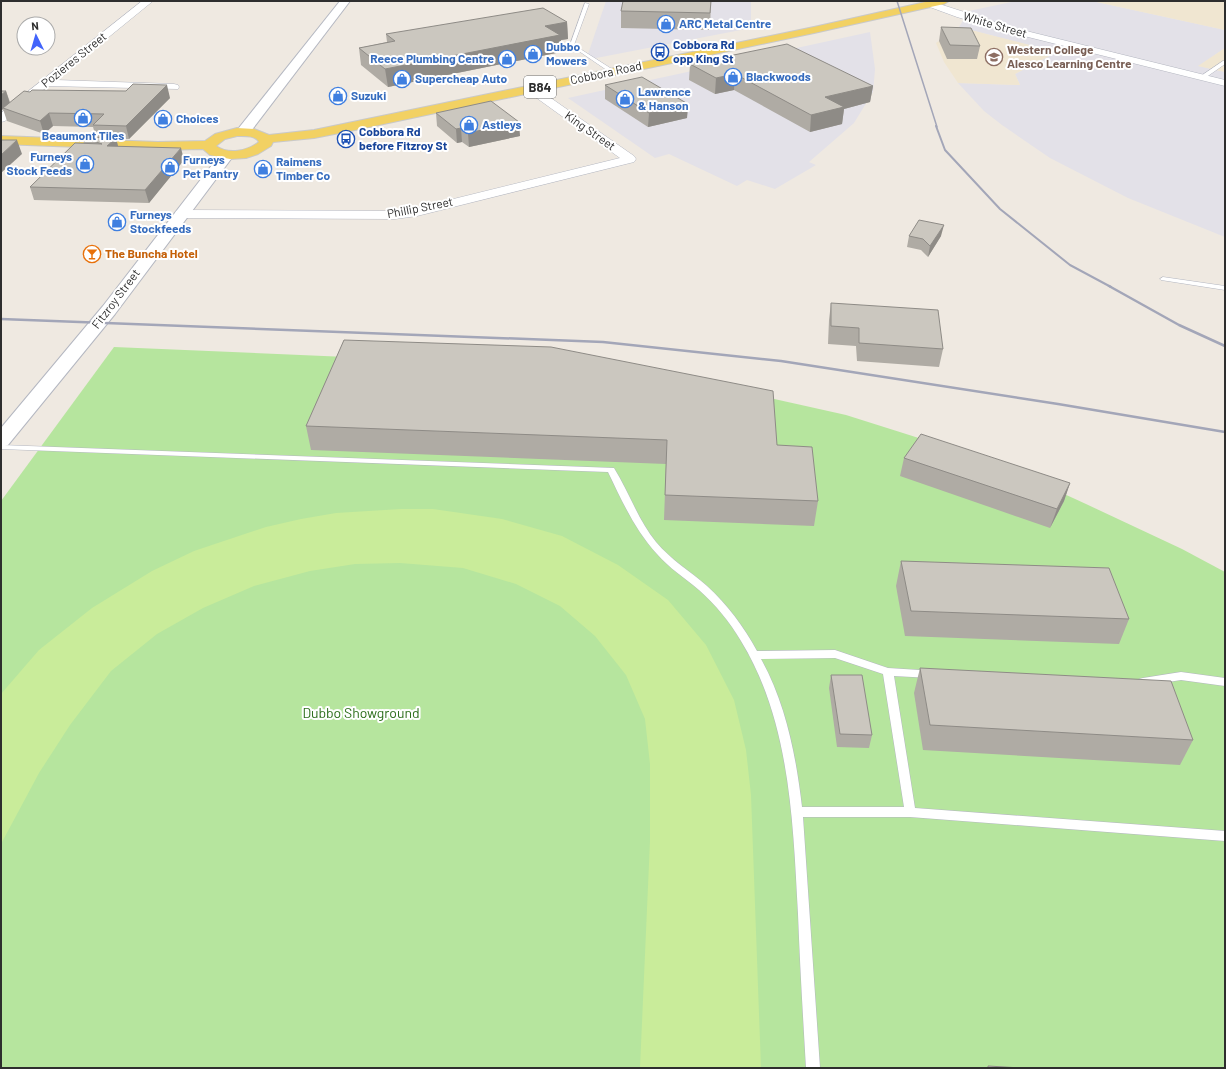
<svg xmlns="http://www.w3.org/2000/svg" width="1226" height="1069" viewBox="0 0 1226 1069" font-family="Barlow,sans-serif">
	<rect width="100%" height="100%" fill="#efe9e1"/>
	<g fill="#e3e1e8">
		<path d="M606,1H751V28L586,60Z"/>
		<path d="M1016,1H1092L1225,30V48L1199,66L1225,72V237L1128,198L1050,158L1002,125L984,111L958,83L1020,85L1015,74L1056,52L959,27L969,11Z"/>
		<path d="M870,32L875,69L873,92L854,123L809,162L816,165L775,189L747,180L737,186L669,154L655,158L568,98Z"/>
	</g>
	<g fill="#f0e6d1">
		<path d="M1092,1H1225V30Z"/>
		<path d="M959,27L1057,52L1015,74L1020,85L958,83L944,62L936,43Z"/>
		<path d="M1225,48V72L1198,66Z"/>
	</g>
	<path fill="#b6e59e" d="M114,347L556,366L743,392L846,415L963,452L1025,476L1086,504L1182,549L1225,572V1068H1V501Z"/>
	<path fill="#c9ec9a" d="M401,509H433L502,519L562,536L618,565L668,600L706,645L734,700L746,750L751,795L761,1068H640L650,841V764L645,719L626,675L595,636L560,606L516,584L463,568L400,563L355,564L310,571L254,586L203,608L157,634L111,671L70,725L39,773L1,844V694L39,650L92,608L152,571L194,551L266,527L301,519L336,513Z"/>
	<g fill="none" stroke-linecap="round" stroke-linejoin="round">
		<defs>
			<g id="service">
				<path d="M585,3L589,4L574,45L615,71V73H611L570,45Z"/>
				<path d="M1223,61H1225V64L1205,78H1201V76Z"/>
				<path d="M1163,277L1225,286V290L1161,280L1160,279Z"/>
				<path d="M1,445L614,468C629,492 638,520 656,542C671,560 690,571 707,586C727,604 744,627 757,651L835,650L888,668L935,671L936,674L935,677L931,678L894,676L915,808L1225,831V841L910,817H803L820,1068H806C803,1017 800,965 798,914C793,821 790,721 741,641C730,622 715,604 699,590C685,578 669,568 657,554C635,530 622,501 608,472L1,449ZM835,658L883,674L904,807H802C796,756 786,704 761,659Z"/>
				<path d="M1181,672L1225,678V686L1181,680L1143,686L1139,685L1138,682L1139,679L1143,678Z"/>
			</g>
			<g id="minor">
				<path d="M142,1H153L56,80L174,84L178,85L179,87L178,89L48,86L5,121L1,122V113Z"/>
				<path d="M930,1L1014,28L1225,80V86L1008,32L957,17L927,6L925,4Z"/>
				<path d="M531,86L535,87L634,156L636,159L634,162L417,216L395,219L181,218L176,217L175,214L176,211L181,210L395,211L417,208L620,158L527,91L526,89Z"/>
			</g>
			<g id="tertiary">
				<path d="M340,1H350L248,135H238L236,132L238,129Z"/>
				<path d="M227,151L232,152L234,155L115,314L8,445L1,447V428L103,306L222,152Z"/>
			</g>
			<path id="primary" d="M930,1H949L944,4L814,33L360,129L314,138L273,142L271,146L258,154L246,158L230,159L210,155L203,149L158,150L1,144V136L158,142L205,141L215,134L237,128L254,129L269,135L314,130L814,27ZM237,136C245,136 255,135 259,142C247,151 229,155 216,146L225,139Z"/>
		</defs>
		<use href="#service" stroke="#b4b7c1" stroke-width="1"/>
		<use href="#minor" stroke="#b4b7c1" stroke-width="1"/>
		<use href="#tertiary" stroke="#b4b7c1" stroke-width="2"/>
		<use href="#primary" stroke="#c9c9c9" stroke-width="2"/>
		<use href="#service" fill="#fff" fill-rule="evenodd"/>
		<use href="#minor" fill="#fff" fill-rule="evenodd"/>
		<use href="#tertiary" fill="#fff" fill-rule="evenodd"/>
		<use href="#primary" fill="#f2d163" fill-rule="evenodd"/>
		<path stroke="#a3a6b8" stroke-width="1.5" d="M897,1L937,127"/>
		<path stroke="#a3a6b8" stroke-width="2" d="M936,126L945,150L1000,209L1070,265L1111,287"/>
		<g stroke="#a3a6b8" stroke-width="2.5">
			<path d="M1109,286L1179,325L1225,346"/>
			<path d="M1,319L603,342L781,361L1058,404L1225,432"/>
		</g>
	</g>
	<g fill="#afaba4">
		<path d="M711,1L710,30L621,28V11Z"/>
		<path d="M567,22L568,39L561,40V52L388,87L361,65L359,48L387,42L386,34Z"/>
		<path d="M941,27L980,46L977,59H947L939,41Z"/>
		<path d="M690,64L873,86L870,102L844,109L842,124L810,132L734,90L715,94L689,80Z"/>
		<path d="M605,85L688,104L687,118L648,127L605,99Z"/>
		<path d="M1,91H6L10,102L170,98L129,139H116L118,146L184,160L149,203L34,200L30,187L84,144L82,137H96L93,127L53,126L44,134L7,121L3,109L1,111Z"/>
		<path d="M436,113L520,136L469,147L462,142L457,143L437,126Z"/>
		<path d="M909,236H941L928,257L921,250L907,247Z"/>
		<path d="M831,303L943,349L939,367L857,361L856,346L828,344L829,320Z"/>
		<path d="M344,340L777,445L818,501L814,526L664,520L666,464L311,450L306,426Z"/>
		<path d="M904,458L1070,483L1064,501L1050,528L900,476Z"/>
		<path d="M901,561L1129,619L1119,644L905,636L896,586Z"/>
		<path d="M920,668L1193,740L1180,765L923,750L914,693Z"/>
		<path d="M831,675L872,735L869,748L837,747L829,688Z"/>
	</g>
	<g fill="#8e8b86">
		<path d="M567,22L568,39L561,40V52L388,87L385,69L545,26Z"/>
		<path d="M735,74L734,90L715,94L716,78Z"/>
		<path d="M167,85L170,98L129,139L126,126Z"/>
		<path d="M873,86L870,102L844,109L842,124L810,132L811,115L825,97Z"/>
		<path d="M6,91L10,104L3,108V109L1,111V95Z"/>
		<path d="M688,104L687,118L648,127L649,113Z"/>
		<path d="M49,113L53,126L44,134L40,121Z"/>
		<path d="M519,122L520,136L469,147L468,133Z"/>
		<path d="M461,128L462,142L457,143L456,129Z"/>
		<path d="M116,138L119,150L107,146Z"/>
		<path d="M17,140L22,154L1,173V155Z"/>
		<path d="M181,148L184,160L149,203L145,190Z"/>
		<path d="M944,225L941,236L928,257L930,246Z"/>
		<path d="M1070,483L1064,501L1050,528L1057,509Z"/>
	</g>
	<g fill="#cbc7bf" stroke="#8e8b86">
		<path d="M623,1H711L710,13L621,11Z"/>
		<path d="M543,8L567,22L545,26L560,35L385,69L359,48L395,41L386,34Z"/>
		<path d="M941,27L971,28L980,46L950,45Z"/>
		<path d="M787,44L873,86L825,97L844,107L811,115L735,74L716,78L690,64Z"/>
		<path d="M642,77L688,104L649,113L605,85Z"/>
		<path d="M133,84L167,85L126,126L93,125L104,114L49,113L40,121L3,108L24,91L30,92L32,90L126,91Z"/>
		<path d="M1,91H6L1,95Z"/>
		<path d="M491,101L519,122L468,133L461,128L456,129L436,113Z"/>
		<path d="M82,137L116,138L107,146L181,148L145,190L30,187L75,143L102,144Z"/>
		<path d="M1,140H17L1,155Z"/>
		<path d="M919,220L944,225L930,246L923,239L909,236Z"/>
		<path d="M831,303L938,310L943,349L859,343V328L831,326Z"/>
		<path d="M344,340L551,347L773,391L777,445L812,447L818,501L665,495L667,440L306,426Z"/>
		<path d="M921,434L1070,483L1057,509L904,458Z"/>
		<path d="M901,561L1109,568L1129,619L911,611Z"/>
		<path d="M920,668L1171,681L1193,740L930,725Z"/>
		<path d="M831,675H862L872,735L840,734Z"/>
		<path d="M988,1066L1021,1068H988Z"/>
	</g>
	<defs>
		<symbol id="shop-ring" viewBox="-11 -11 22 22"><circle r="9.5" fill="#fff" stroke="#3f7fe0" stroke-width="1.5"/><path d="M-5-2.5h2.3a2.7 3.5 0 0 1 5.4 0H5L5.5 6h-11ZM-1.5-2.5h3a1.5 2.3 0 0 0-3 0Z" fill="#3f7fe0"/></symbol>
		<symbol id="bus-ring" viewBox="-11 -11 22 22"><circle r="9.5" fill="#fff" stroke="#1a4fb4" stroke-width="1.5"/><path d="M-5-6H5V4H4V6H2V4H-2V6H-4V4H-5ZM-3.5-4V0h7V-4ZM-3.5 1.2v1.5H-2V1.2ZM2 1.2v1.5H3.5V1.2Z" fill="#1a4fb4"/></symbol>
		<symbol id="university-ring" viewBox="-11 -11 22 22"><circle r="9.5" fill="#fff" stroke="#8d6e63" stroke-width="1.5"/><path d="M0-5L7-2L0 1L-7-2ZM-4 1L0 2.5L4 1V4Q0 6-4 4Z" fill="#8d6e63"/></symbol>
		<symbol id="bar-ring" viewBox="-11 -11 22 22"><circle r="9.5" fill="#fff" stroke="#e8710a" stroke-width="1.5"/><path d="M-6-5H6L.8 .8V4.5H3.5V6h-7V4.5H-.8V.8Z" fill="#e8710a"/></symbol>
	</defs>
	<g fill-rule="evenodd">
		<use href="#shop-ring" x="656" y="14" width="20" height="20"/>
		<use href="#bus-ring" x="650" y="42" width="20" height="20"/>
		<use href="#shop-ring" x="523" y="44" width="20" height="20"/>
		<use href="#university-ring" x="984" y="47" width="20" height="20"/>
		<use href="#shop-ring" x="497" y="49" width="20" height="20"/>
		<use href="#shop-ring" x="723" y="67" width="20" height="20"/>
		<use href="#shop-ring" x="392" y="69" width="20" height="20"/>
		<use href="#shop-ring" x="328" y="86" width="20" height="20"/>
		<use href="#shop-ring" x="615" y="89" width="20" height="20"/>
		<use href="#shop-ring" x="73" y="108" width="20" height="20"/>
		<use href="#shop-ring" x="153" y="109" width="20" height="20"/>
		<use href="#shop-ring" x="459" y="115" width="20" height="20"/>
		<use href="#bus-ring" x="336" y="129" width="20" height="20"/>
		<use href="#shop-ring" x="75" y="154" width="20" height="20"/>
		<use href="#shop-ring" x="160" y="157" width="20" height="20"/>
		<use href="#shop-ring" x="253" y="159" width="20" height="20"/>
		<use href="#shop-ring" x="107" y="212" width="20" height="20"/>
		<use href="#bar-ring" x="82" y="244" width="20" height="20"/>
	</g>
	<g text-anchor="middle" stroke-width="4" stroke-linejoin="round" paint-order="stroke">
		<g font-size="12" font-weight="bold" fill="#366cbe" stroke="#fff" text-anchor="start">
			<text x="679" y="28">ARC Metal Centre</text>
			<text x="546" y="51">Dubbo<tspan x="546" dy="14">Mowers</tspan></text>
			<text x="494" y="63" text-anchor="end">Reece Plumbing Centre</text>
			<text x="746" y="81">Blackwoods</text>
			<text x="415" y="83">Supercheap Auto</text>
			<text x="638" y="96">Lawrence<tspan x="638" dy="14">&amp; Hanson</tspan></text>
			<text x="351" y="100">Suzuki</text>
			<text x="176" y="123">Choices</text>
			<text x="482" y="129">Astleys</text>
			<text x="83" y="140" text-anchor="middle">Beaumont Tiles</text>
			<text x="72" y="161" text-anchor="end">Furneys<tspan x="72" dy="14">Stock Feeds</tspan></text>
			<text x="183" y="164">Furneys<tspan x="183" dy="14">Pet Pantry</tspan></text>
			<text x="276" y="166">Raimens<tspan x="276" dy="14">Timber Co</tspan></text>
			<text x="130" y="219">Furneys<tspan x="130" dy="14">Stockfeeds</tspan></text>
		</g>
		<g font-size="12" fill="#2e2e2e" stroke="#fff">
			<text transform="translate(995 25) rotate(16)" y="4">White Street</text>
			<text transform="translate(74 60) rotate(-39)" y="4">Pozieres Street</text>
			<text transform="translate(606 73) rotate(-12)" y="4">Cobbora Road</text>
			<text transform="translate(590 131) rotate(35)" y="4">King Street</text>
			<text transform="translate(420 208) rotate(-11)" y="4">Phillip Street</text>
			<text transform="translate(116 299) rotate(-53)" y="4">Fitzroy Street</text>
		</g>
		<g font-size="12" font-weight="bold" fill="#164399" stroke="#fff" text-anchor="start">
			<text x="673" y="49">Cobbora Rd<tspan x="673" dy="14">opp King St</tspan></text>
			<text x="359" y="136">Cobbora Rd<tspan x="359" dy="14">before Fitzroy St</tspan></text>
		</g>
		<g font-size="12" font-weight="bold" fill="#785e54" stroke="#fff" text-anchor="start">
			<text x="1007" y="54">Western College<tspan x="1007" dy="14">Alesco Learning Centre</tspan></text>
		</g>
		<g font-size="12" font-weight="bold" fill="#c56008" stroke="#fff" text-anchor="start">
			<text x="105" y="258">The Buncha Hotel</text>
		</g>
		<rect fill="#fff" stroke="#6d6d6d" stroke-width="1" x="524" y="76" width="32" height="22" rx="3"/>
		<g font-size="13" font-weight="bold" fill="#2e2e2e">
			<text x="540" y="92">B84</text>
		</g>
		<g font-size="14" fill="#2c6e1b" stroke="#fff">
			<text x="361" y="718">Dubbo Showground</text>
		</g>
	</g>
	<rect width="1226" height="1069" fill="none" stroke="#2e2e2e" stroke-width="4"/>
	<g transform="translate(36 36) rotate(355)"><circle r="19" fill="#ffffff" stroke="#ababab"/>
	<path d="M0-3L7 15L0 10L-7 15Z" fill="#4264fb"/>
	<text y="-6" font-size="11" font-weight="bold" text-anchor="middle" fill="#2e2e2e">N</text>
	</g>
</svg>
